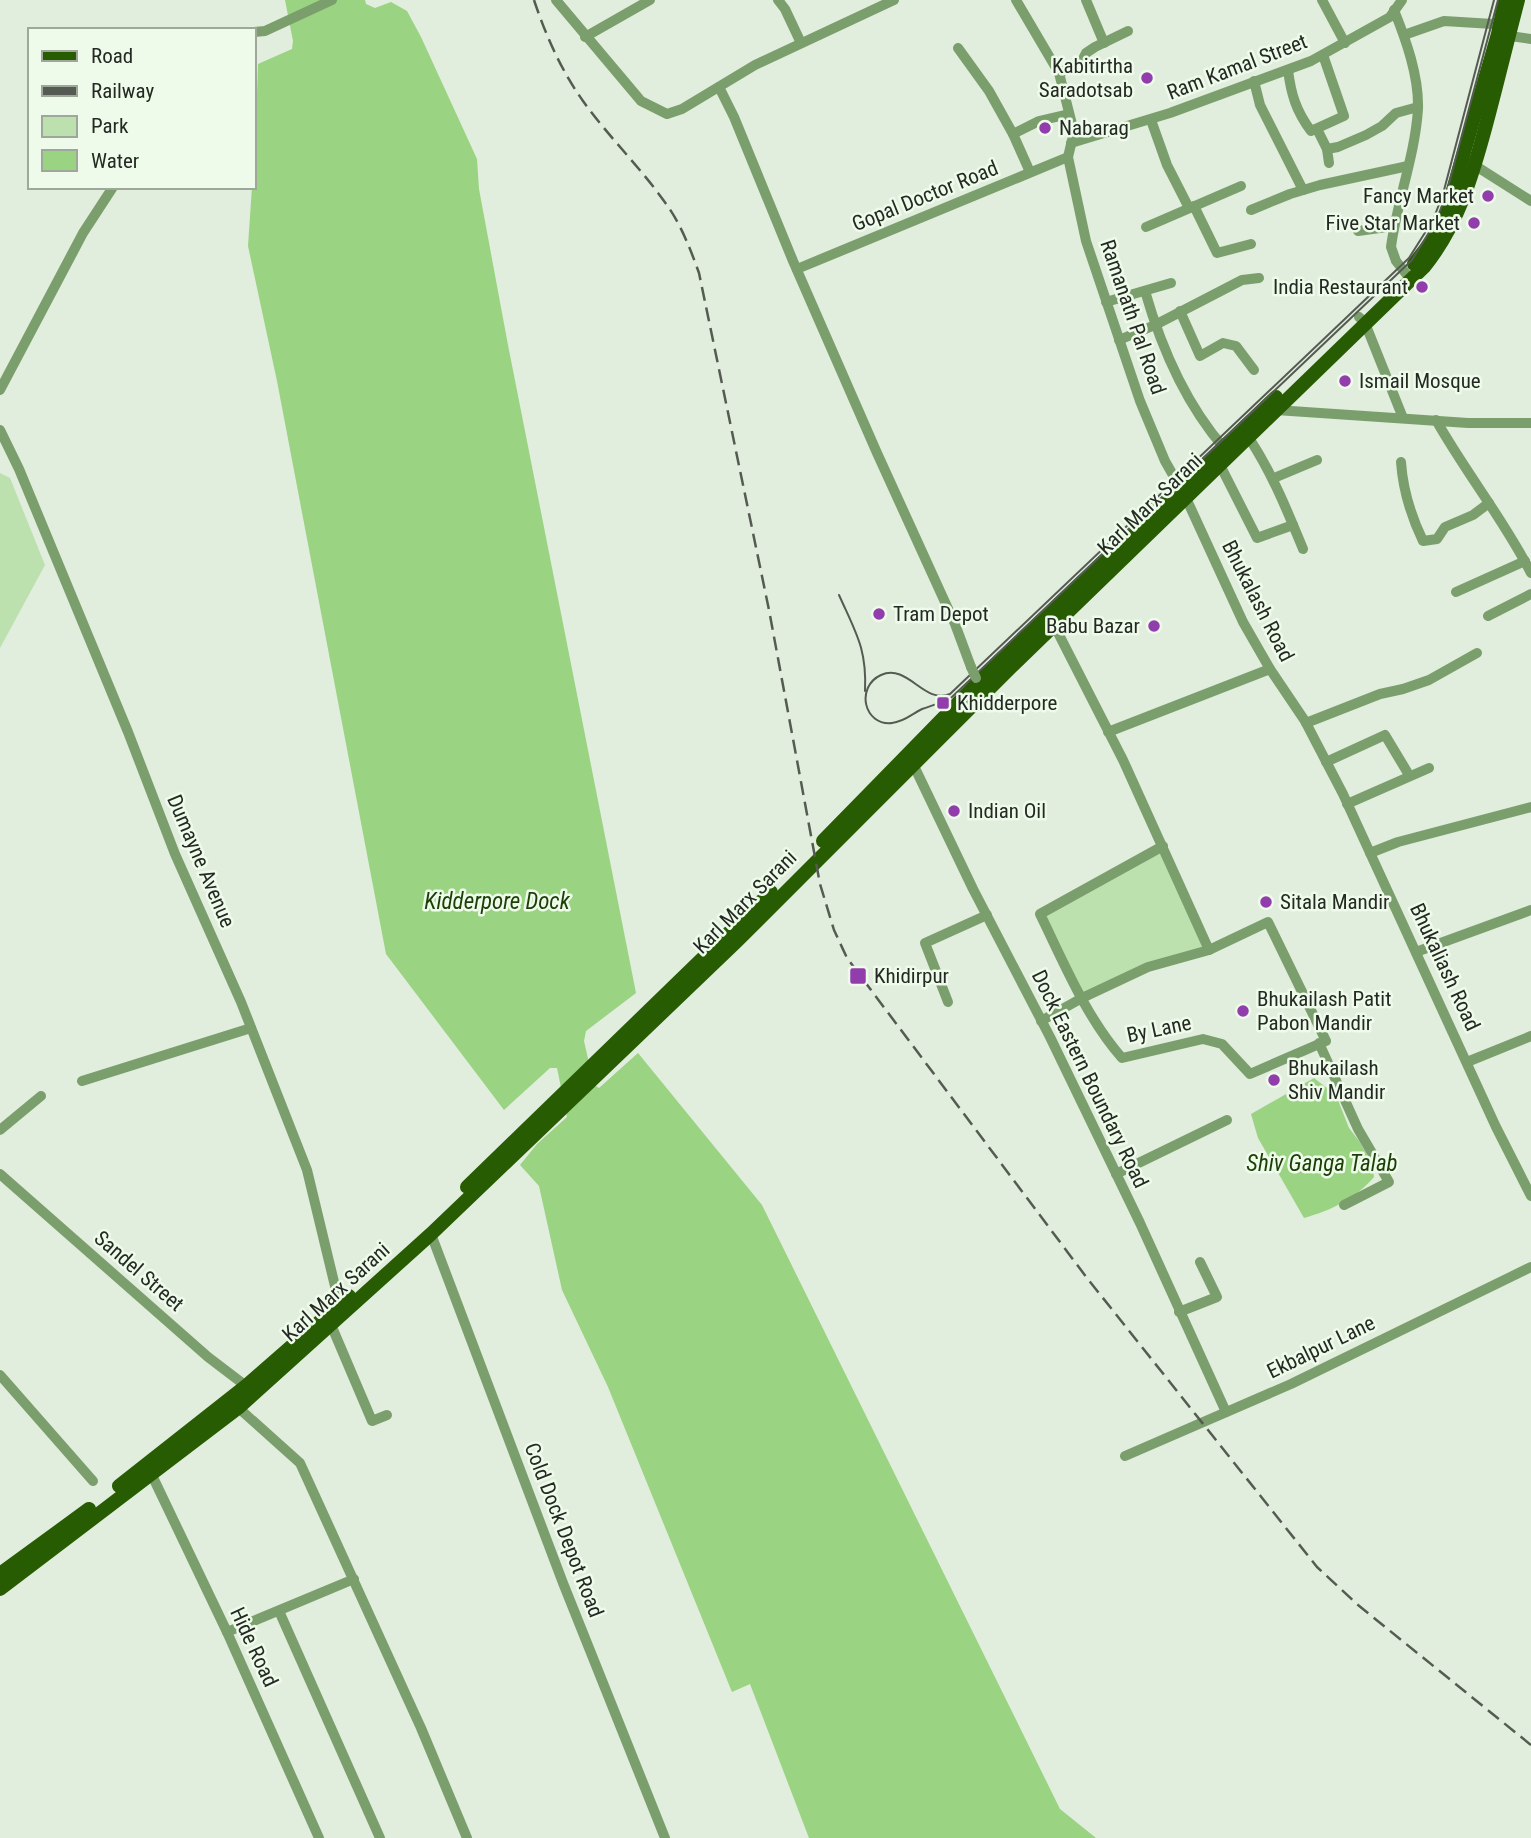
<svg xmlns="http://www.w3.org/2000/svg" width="1531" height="1838" viewBox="0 0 1531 1838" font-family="'Roboto Condensed',sans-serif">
	<rect width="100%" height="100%" fill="#e1eddd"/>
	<g fill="#bde0af">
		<path d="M0,473L10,478L45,565L0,648Z"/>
		<path d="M1161,851L1204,947L1083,993L1043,916Z"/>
	</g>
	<g fill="#9ad382">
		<path d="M285,0H365L366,4L375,8L391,2L407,11L421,37L477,159L479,189L508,345L636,993L586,1031L584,1041L594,1085L599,1088L638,1053L762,1205L1060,1809L1096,1838H809L750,1684L732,1692L608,1387L562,1290L539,1186L520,1165L537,1144L567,1117L557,1068H550L504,1110L386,954L277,381L248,246L252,187H254L258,64L292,49L293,41Z"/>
		<path d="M1314,1078L1336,1095L1349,1128L1359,1141L1372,1163L1374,1177C1355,1199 1332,1210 1304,1218L1258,1138L1251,1114Z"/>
	</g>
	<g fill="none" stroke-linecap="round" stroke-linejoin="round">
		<g stroke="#7b9f6c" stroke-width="10">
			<path d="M556,0L641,101L667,114L682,109L755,65L894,0"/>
			<path d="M778,0L785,9L801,43"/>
			<path d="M1016,0L1059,73L1074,132L1068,157L1086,241L1140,401L1165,461L1186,498L1243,622L1270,669L1305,721L1343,794L1496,1127L1531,1196"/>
			<path d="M1086,0L1104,43"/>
			<path d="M1322,0L1345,43"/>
			<path d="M1394,10C1406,40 1419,76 1418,109C1415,156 1397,201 1391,247L1396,261L1411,280"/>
			<path d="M254,32L265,31L332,0"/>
			<path d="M1404,35L1444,21L1493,24"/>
			<path d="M1503,35L1531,39"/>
			<path d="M585,37L650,0"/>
			<path d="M958,48L989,91L1013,134L1030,172"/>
			<path d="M1288,70C1291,94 1296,111 1311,131L1344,116L1323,55"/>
			<path d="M1059,73L1082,61L1086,53L1095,47L1128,31"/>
			<path d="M1254,81L1260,105L1303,190"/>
			<path d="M719,87L734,117L793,261L877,453L955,624L971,667"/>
			<path d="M1151,120L1167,165L1189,208"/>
			<path d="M1317,129L1327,149L1329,163"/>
			<path d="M1013,134L1039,121L1069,114"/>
			<path d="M1071,143L1170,113L1311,61L1390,17L1402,0"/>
			<path d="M1327,149L1338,147L1366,135L1382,126L1396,113L1418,107"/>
			<path d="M1468,161L1531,201"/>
			<path d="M1194,206L1217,253L1251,244"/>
			<path d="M1251,210L1290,194L1320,185L1408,166"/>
			<path d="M1146,227L1241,186"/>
			<path d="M1358,231L1394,226"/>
			<path d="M797,269L1068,157"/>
			<path d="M1145,291C1161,347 1185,403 1224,448"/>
			<path d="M1106,302L1171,283"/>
			<path d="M1180,311L1200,356L1223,343L1236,346L1254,370"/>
			<path d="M1359,317L1365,323L1403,418"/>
			<path d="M1119,340L1155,325L1242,280L1259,278"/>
			<path d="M0,390L83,233L113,187"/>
			<path d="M1273,407L1276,410L1468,423H1531"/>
			<path d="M1436,420C1466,473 1504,520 1531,573"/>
			<path d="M0,430L19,469L128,732L175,854L241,1002L307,1170L341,1311"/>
			<path d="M1249,438C1272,473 1287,510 1303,549"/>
			<path d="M1401,462C1403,491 1411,516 1423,541L1437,539L1445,527L1473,515L1489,503"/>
			<path d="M1220,465L1257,538L1293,525"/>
			<path d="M1274,478L1317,460"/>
			<path d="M1456,592L1525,561"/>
			<path d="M1488,616L1531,594"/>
			<path d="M1052,621L1123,760L1209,950"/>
			<path d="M1306,723L1380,694L1403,689L1429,680L1477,653"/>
			<path d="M1108,732L1270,669"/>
			<path d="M1326,762L1385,735L1409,775"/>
			<path d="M914,766L973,889L1050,1037L1140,1223L1226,1412"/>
			<path d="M1347,804L1429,768"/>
			<path d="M1370,853L1398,842L1531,807"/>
			<path d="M1416,952L1531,910"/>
			<path d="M948,1002L925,943L987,915"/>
			<path d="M1041,1021L1082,998L1148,967L1209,950L1268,922L1326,1041L1250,1074L1222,1044L1203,1039L1122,1058C1086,1017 1064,963 1040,914L1163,846"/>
			<path d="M1319,1043L1358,1129L1389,1182L1344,1205"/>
			<path d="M1467,1062L1531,1036"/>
			<path d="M82,1081L251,1028"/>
			<path d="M0,1130L41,1096"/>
			<path d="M0,1174L208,1357L250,1389"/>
			<path d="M1116,1174L1227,1120"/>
			<path d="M431,1234L563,1583L665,1838"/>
			<path d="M1179,1312L1217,1297L1200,1262"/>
			<path d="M329,1320L372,1421L387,1415"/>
			<path d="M0,1375L93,1481"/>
			<path d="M233,1403L300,1463L421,1728L467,1838"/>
			<path d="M1125,1456L1291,1384L1531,1267"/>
			<path d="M149,1469L227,1632L319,1838"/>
			<path d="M279,1611L380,1838"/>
			<path d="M227,1632L354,1579"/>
		</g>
		<g stroke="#275c03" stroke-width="14">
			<path d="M1414,264L1438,233L1445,218L1498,34L1505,0"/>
			<path d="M823,841L1000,660L1276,397"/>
			<path d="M467,1187L771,892"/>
			<path d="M119,1486L246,1386L349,1296"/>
			<path d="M0,1574L89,1509"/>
			<path d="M0,1589L238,1408L431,1234L737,941L1006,672L1424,267C1458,225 1472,177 1486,125C1497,84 1507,42 1518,0"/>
		</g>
		<g stroke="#555b52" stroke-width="2">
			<path d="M1494,0L1443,194L1433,220L1409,258L950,694C924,705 908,663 881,675C855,687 864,726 892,723C904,722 912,714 922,709C933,705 942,703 952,697L1412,260L1436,221L1446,195L1498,0"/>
			<path d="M839,595C856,633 867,649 865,691"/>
		</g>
		<path stroke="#555b52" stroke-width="2.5" stroke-dasharray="14 7" stroke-linecap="butt" d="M534,0C546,36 561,70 583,101C608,136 639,166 664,201C680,222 690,248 699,273L769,610L820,884L834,930L847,958L1087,1278L1317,1567L1358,1605L1531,1745"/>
		<path stroke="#7b9f6c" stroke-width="10" d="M971,667L976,678"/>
	</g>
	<g fill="#913eac" stroke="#eefbea" stroke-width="2.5">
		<circle cx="1147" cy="78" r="7"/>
		<circle cx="1045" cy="128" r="7"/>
		<circle cx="1488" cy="196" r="7"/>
		<circle cx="1474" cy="223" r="7"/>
		<circle cx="1422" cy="287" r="7"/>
		<circle cx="1345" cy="381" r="7"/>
		<circle cx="879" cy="614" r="7"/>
		<circle cx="1154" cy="626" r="7"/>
		<rect x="936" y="696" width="14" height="14" rx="3.5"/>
		<circle cx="954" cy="811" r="7"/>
		<circle cx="1266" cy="902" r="7"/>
		<rect x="849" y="967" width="18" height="18" rx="3.5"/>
		<circle cx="1243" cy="1011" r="7"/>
		<circle cx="1274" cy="1080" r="7"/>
	</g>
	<g text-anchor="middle" stroke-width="5" stroke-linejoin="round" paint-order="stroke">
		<g font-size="21" fill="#252923" stroke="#eefbea" text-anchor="start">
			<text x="1133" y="73" text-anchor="end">Kabitirtha<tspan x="1133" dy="24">Saradotsab</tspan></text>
			<text x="1059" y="135">Nabarag</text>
			<text x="1474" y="203" text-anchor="end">Fancy Market</text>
			<text x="1460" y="230" text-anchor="end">Five Star Market</text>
			<text x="1408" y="294" text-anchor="end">India Restaurant</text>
			<text x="1359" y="388">Ismail Mosque</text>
			<text x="893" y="621">Tram Depot</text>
			<text x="1140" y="633" text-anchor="end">Babu Bazar</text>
			<text x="957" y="710">Khidderpore</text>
			<text x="968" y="818">Indian Oil</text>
			<text x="1280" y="909">Sitala Mandir</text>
			<text x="874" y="983">Khidirpur</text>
			<text x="1257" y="1006">Bhukailash Patit<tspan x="1257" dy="24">Pabon Mandir</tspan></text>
			<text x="1288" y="1075">Bhukailash<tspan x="1288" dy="24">Shiv Mandir</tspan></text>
		</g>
		<g font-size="21" fill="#252923" stroke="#eefbea">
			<text transform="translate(1237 67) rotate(-21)" y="7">Ram Kamal Street</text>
			<text transform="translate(925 196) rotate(-22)" y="7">Gopal Doctor Road</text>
			<text transform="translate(1133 317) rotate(71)" y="7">Ramanath Pal Road</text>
			<text transform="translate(1150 504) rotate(-44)" y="7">Karl Marx Sarani</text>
			<text transform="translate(1258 601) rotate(63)" y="7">Bhukalash Road</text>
			<text transform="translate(201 861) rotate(67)" y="7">Dumayne Avenue</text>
			<text transform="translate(745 902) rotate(-45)" y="7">Karl Marx Sarani</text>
			<text transform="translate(1445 967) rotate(65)" y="7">Bhukaliash Road</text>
			<text transform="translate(1159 1029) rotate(-12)" y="7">By Lane</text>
			<text transform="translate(1090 1079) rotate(64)" y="7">Dock Eastern Boundary Road</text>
			<text transform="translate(139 1271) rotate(41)" y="7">Sandel Street</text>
			<text transform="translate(336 1292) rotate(-42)" y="7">Karl Marx Sarani</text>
			<text transform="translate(1321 1347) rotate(-26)" y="7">Ekbalpur Lane</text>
			<text transform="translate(564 1530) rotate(69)" y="7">Cold Dock Depot Road</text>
			<text transform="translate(254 1647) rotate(65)" y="7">Hide Road</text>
		</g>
		<g font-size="23" font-style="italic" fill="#1b3f06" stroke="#eefbea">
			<text x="497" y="909">Kidderpore Dock</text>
			<text x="1322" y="1171">Shiv Ganga Talab</text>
		</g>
	</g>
	<rect x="28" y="28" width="228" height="161" fill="#eefbea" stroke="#9ea79a" stroke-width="2"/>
	<rect x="42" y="51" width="35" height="10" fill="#275c03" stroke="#9ea79a" stroke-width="2"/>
	<text x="91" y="63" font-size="21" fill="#252923">Road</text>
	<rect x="42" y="86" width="35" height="10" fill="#555b52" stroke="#9ea79a" stroke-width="2"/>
	<text x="91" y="98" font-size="21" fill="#252923">Railway</text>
	<rect x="42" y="116" width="35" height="21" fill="#bde0af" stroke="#9ea79a" stroke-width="2"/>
	<text x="91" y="133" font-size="21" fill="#252923">Park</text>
	<rect x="42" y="150" width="35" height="21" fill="#9ad382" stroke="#9ea79a" stroke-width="2"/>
	<text x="91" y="168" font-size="21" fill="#252923">Water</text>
</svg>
